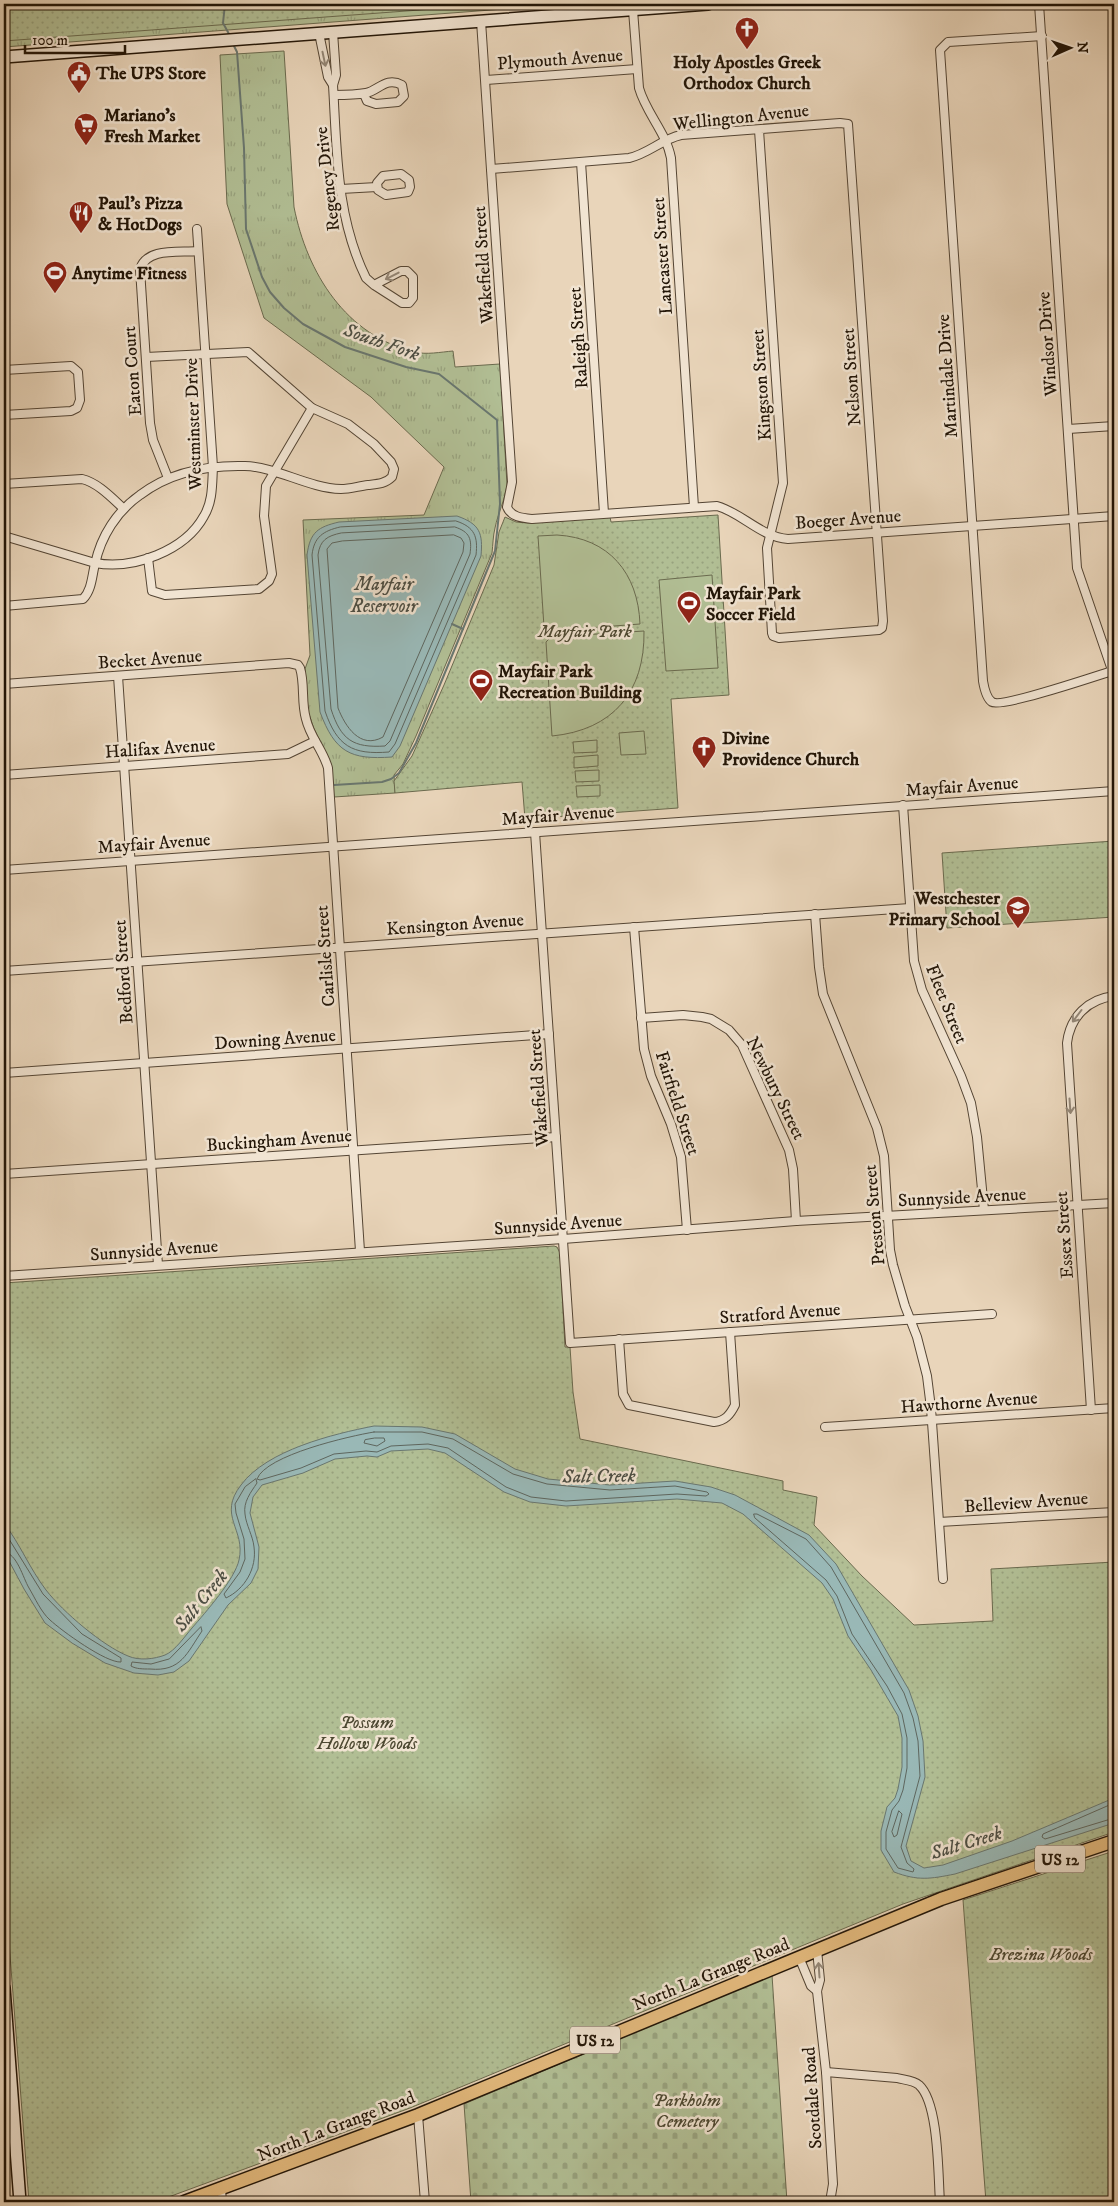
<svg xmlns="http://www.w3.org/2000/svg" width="1118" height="2206" viewBox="0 0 1118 2206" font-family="'IM FELL DW Pica',serif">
	<defs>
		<pattern id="grass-tufts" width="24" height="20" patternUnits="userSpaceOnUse" patternTransform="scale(1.25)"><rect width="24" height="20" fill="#b1be94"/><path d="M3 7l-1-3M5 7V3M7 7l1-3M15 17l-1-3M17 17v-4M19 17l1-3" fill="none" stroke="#98a27e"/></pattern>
		<pattern id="cemetery-stones" width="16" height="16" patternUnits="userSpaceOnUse" patternTransform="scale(1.25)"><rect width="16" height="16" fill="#b1be94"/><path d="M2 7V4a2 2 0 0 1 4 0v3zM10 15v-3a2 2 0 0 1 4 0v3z" fill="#98a27e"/></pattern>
		<pattern id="park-dots" width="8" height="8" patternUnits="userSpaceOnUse" patternTransform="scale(1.25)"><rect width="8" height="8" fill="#b1be94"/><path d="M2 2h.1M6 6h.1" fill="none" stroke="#98a27e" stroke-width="1.8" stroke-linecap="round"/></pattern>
	</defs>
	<rect width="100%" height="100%" fill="#e9d5ba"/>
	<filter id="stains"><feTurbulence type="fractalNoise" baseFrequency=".004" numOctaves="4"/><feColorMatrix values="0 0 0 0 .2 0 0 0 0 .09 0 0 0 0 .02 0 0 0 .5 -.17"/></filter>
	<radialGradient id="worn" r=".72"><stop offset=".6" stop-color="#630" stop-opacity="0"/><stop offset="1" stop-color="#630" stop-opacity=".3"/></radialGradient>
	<g fill="url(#grass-tufts)" stroke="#6a6a4e">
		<path d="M4,4H570L4,47Z"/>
		<path d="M284,51L294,207C307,273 346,336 415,352C426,355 441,352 453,351L455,367L500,364L507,485C505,500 498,513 495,528C493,536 493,544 492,553L416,736L403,764L394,775L395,793L334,797L329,759L314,729L308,711L305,669L310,655L303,520L424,515L444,467L371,397L264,318L227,204L220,55Z"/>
	</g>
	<path fill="url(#cemetery-stones)" stroke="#6a6a4e" d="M772,1975L787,2202H471L464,2104Z"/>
	<g fill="url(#park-dots)" stroke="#6a6a4e">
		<path d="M4,4H500L4,41Z"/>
		<path d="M718,515L729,695L671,699L678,808L525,819L522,782L395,793L394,781L412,756L444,685L494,565L499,532L505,517L516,522L528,523L610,517L611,522Z"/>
		<path d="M1114,841V917L947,928L942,853Z"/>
		<path d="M554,1246L557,1247L560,1253L565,1347H570L573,1392L580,1439L783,1481V1490L817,1497L814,1525L862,1576L914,1625L993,1621L991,1569L1114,1562V1832L903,1904L410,2108L155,2202H29L4,1877V1283Z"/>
		<path d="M1114,1851V2202H986L963,1900Z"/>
		<path d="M4,2105L10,2202H4Z"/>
	</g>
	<g fill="#b1be94" stroke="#6a6a4e">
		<path d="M557,535C609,538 638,573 640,624L549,631L544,627L538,536Z"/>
		<path d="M712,575L718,668L666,671L659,580Z"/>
		<path d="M644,631C645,692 613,730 552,736L546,642L551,637Z"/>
		<path d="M644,731L646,754L621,755L619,733Z"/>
		<path d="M597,740V752L574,753L573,742Z"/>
		<path d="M598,755V766L574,768V757Z"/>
		<path d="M599,770V781L576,782L575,771Z"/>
		<path d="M600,785V796L577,797L576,786Z"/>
	</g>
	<g fill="#99b8b6" stroke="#697770">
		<path d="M457,516C480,524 483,533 481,556L400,746L392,757C350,760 335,752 320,712L307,555C310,532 318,527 339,522Z"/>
		<path d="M374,1426L422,1427L455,1434L515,1469L548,1479L610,1485L675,1481L711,1487L735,1495L809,1535L836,1564L909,1690L918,1716L923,1741L925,1777L906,1846L911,1861L924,1868L943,1865L1012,1841L1114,1798V1823L955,1874C930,1879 918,1881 894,1872L881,1850V1831L887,1807L895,1798L898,1789L902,1767V1738L898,1716L871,1670L848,1636L833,1599L822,1583L743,1514L722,1503L677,1499L566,1506L530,1502L504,1492L445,1453L428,1449L391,1451L377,1457L367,1456L335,1459L303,1473L262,1485L253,1497L250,1513L259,1547L258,1569L251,1583L228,1605L189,1661L174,1672L158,1675L134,1673L105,1663L72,1643L45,1623L24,1589L8,1559L4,1555V1523C20,1544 30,1569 46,1590C63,1612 103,1646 128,1656C139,1661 155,1659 165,1655C175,1651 185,1636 192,1628C205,1613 235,1579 239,1560C246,1529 217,1516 241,1485C267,1450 333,1434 374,1426Z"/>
	</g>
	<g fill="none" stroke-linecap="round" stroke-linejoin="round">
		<g stroke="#5e665e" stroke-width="1">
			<path d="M456,521C475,527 478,537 476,555L395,744L389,752C352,755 337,746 325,711L312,555C314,537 323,531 340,527Z"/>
			<path d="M455,527C470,532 472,539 470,554L390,741L385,746C353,748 341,740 331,709L318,555C320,540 327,536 341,533Z"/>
			<path d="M454,535L461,538L464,543L463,552L383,737C360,750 345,726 338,708L327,549L332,543L342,541Z"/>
			<path d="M374,1432H422L453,1439L513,1474L547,1484L610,1490L675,1486L707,1492L709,1494L706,1496L677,1494L566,1501L531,1497L506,1487L448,1448L428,1444L391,1446L377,1452L366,1451L334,1454L301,1468L260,1480L257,1479C266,1455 350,1436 374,1432Z"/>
			<path d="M375,1438H384L385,1441L377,1446L364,1443L365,1440Z"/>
			<path d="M256,1479L257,1483C251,1492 243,1502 245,1514C246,1525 253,1536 254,1547C257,1568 245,1589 226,1598L224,1594L240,1572L245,1559L244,1539L236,1513L235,1504L245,1487Z"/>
			<path d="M754,1514H757L806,1539L831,1567L904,1693L913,1718L918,1741L920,1776L901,1847L907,1863L914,1869L913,1872L898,1868L886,1849V1832L892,1810L899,1801L903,1790L907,1768V1738L902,1714L887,1686L852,1634L837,1596L826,1580L755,1518Z"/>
			<path d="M4,1531L43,1594L82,1634L121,1658V1662C106,1663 62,1631 50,1620C41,1612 35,1598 29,1588C23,1578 17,1553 4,1552"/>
			<path d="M201,1627L202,1631C187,1653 181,1672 150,1669C143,1669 136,1669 131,1666L132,1662L151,1664L169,1659Z"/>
			<path d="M1114,1803L1043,1834L1042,1837L1045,1839L1114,1818"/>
			<path d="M899,1811L902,1814L897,1835L894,1837L892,1832Z"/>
		</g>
		<g stroke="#697770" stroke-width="2">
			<path d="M225,4L223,23L229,34"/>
			<path d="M234,46L237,52L244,148L246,229L262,277L270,292L284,308L303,324L345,347L406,367L439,374L497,420L500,504L495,551L416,743L399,773L391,779L382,782L334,785"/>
			<path d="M452,624L463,629"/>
		</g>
		<defs>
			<g id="street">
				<path d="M1039,4L1077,568L1114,676"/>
				<path d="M633,10L639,88C646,113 666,132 671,158L694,507"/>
				<path d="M481,21L512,482L507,507C511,517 522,518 532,519L717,506C742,513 761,537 788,539L1114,516"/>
				<path d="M333,32L336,75L333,85C337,151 336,217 366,278L374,285L402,303H409L413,298V277L407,271H401L374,285"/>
				<path d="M319,33L328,77L333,85"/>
				<path d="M1042,36L948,42L940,50L983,681C984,687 986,698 992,702C1001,708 1096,676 1112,671"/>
				<path d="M486,80L637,69"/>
				<path d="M334,95C344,95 355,95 366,93C378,91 386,76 402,85L404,96L398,102L376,104L367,101L364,94"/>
				<path d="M581,162L604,513"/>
				<path d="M491,169L629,158C648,154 662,139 681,135L840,123L848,124L883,621L882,628L879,630L779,638L773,636L772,633L767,548L783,483L759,130"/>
				<path d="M401,174L409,180L410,187L408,192L386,195L378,190L377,183L383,176Z"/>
				<path d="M341,189L377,187"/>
				<path d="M4,370L71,366L78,372L80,400L77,408L71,411L4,415"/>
				<path d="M1068,429L1114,426"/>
				<path d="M168,478L153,440L150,423L140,269C147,247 180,253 198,251"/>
				<path d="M4,484L82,479C98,483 111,497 123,508"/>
				<path d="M4,536L95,563C133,570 185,551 204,516C213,501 212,484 213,467L197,229"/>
				<path d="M148,558L152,591L165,595L259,589L269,581L272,574L264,516L266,486L312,408"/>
				<path d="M4,606L83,599C92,590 92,575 95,564C101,536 117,511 140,495C170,472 207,465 245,466C277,467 308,488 341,489C350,489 359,486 368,485C377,484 385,484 392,477L394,469L391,462L374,444L348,424L312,408L248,352L146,357"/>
				<path d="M118,676L158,1265"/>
				<path d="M4,684L289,663L298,665L300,668C305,684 301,702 306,719C310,737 323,750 328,768L360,1251"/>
				<path d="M4,775L288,754L315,741"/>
				<path d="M903,805L914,961L922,990L961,1076L971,1103L977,1137L984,1210"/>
				<path d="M535,832L570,1343L992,1314"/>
				<path d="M4,870L1114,791"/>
				<path d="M815,914L819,967L823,994L877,1128L884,1156L890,1250L893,1265L905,1306L917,1337L927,1376L931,1408L943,1579"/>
				<path d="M634,927L644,1049L651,1076L671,1124L681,1157L687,1230"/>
				<path d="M4,971L910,908"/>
				<path d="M641,1018L683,1015L702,1017L711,1019L729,1030L742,1045L789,1150L793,1169L796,1221"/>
				<path d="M4,1073L549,1034"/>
				<path d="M4,1174L556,1137"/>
				<path d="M4,1276L563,1239L796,1221L1114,1203"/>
				<path d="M619,1339L623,1394L629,1405L714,1422C725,1421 730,1415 735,1405L730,1332"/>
				<path d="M1091,1410L1067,1043C1070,1017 1088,999 1114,996"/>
				<path d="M825,1427L1114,1408"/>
				<path d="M939,1522L1114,1512"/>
				<path d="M817,1950L820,1980L817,1991L826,2072L833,2184L830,2202"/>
				<path d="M799,1957L811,1986L817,1991"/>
				<path d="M826,2072L897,2078C904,2080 913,2080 919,2085C939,2103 938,2175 940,2202"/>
				<path d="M418,2115L425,2202"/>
				<path d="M221,2189L222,2202"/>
			</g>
			<g id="secondary">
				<path d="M4,57L708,4"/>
				<path d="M4,1988L20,2202"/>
			</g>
			<path id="primary" d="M184,2202L418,2115L941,1899L1114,1841"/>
		</defs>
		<use href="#street" stroke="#544534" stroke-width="10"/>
		<use href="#secondary" stroke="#221507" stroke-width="14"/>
		<use href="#primary" stroke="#221507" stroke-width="15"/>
		<use href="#street" stroke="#f1e4d2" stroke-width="8"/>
		<use href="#secondary" stroke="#f1e4d2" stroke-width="11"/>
		<use href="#primary" stroke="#e4ba7d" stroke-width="12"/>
	</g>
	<defs><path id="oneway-shaft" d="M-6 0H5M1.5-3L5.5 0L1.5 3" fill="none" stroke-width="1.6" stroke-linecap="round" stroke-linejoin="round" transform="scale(1.25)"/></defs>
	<g stroke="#948777">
		<use href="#oneway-shaft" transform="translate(324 59) rotate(78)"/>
		<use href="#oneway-shaft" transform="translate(392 276) rotate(153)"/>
		<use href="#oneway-shaft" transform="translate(1077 1016) rotate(127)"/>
		<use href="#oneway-shaft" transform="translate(1070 1106) rotate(86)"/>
		<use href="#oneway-shaft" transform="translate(819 1970) rotate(-94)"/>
	</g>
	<defs>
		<symbol id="church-pin" viewBox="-11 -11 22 30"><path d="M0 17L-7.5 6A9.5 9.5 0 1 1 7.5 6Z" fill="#8f2418" stroke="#f1e4d2"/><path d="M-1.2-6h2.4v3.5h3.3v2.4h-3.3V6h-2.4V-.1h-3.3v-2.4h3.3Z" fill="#fff"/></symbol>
		<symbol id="civic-pin" viewBox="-11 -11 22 30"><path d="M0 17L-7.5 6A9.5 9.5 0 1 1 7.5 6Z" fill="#8f2418" stroke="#f1e4d2"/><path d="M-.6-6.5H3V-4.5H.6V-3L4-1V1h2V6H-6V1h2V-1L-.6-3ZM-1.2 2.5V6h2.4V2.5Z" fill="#fff"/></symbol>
		<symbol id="supermarket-pin" viewBox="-11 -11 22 30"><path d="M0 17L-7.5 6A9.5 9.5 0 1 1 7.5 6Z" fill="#8f2418" stroke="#f1e4d2"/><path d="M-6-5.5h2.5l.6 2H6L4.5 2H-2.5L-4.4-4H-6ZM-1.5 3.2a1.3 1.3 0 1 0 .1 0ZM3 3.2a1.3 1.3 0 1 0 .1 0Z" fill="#fff"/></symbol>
		<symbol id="restaurant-pin" viewBox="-11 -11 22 30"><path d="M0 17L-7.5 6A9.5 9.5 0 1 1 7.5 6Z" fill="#8f2418" stroke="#f1e4d2"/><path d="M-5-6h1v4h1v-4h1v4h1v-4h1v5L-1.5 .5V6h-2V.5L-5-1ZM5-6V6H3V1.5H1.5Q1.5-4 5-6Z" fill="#fff"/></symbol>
		<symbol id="stadium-pin" viewBox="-11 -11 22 30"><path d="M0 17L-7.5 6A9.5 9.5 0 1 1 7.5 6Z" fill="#8f2418" stroke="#f1e4d2"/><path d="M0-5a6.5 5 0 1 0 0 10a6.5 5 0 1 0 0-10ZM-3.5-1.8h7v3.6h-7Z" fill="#fff"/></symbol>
		<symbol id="school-pin" viewBox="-11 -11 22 30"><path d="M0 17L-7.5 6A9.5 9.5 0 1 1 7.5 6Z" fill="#8f2418" stroke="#f1e4d2"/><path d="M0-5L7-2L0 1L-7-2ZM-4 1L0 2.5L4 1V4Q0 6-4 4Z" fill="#fff"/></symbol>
	</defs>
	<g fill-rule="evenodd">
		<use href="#church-pin" x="733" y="15" width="28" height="38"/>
		<use href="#civic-pin" x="65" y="59" width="28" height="38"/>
		<use href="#supermarket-pin" x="72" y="111" width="28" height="38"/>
		<use href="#restaurant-pin" x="67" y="199" width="28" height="38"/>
		<use href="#stadium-pin" x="41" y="259" width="28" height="38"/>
		<use href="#stadium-pin" x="675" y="589" width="28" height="38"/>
		<use href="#stadium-pin" x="467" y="667" width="28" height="38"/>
		<use href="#church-pin" x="690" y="734" width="28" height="38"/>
		<use href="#school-pin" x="1004" y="894" width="28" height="38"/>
	</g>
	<g text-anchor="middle" stroke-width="5" stroke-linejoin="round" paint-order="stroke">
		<g fill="#f1e4d2" stroke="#605344" stroke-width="1">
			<rect x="1035" y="1845.5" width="50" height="27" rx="4"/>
			<rect x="570" y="2026.5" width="50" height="27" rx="4"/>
		</g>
		<g font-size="16" font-weight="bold" fill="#221507">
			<text x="1060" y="1865">US 12</text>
			<text x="595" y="2046">US 12</text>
		</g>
		<g font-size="18" fill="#221507" stroke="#f1e4d2">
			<text transform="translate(560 59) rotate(-4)" y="6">Plymouth Avenue</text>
			<text transform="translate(741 117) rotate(-6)" y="6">Wellington Avenue</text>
			<text transform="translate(327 179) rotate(-97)" y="6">Regency Drive</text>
			<text transform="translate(662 256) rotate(-94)" y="6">Lancaster Street</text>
			<text transform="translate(483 265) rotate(-94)" y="6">Wakefield Street</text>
			<text transform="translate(578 338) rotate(-94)" y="6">Raleigh Street</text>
			<text transform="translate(1047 344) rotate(-94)" y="6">Windsor Drive</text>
			<text transform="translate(132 371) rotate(-94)" y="6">Eaton Court</text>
			<text transform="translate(947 376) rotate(-94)" y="6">Martindale Drive</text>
			<text transform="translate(851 377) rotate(-94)" y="6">Nelson Street</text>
			<text transform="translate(761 385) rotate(-94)" y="6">Kingston Street</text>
			<text transform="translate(193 424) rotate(-92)" y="6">Westminster Drive</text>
			<text transform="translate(848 519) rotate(-4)" y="6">Boeger Avenue</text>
			<text transform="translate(150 659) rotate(-4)" y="6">Becket Avenue</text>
			<text transform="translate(160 748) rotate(-4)" y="6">Halifax Avenue</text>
			<text transform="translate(962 786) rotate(-4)" y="6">Mayfair Avenue</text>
			<text transform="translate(558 815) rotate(-4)" y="6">Mayfair Avenue</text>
			<text transform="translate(154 843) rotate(-4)" y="6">Mayfair Avenue</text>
			<text transform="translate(455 924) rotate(-4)" y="6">Kensington Avenue</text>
			<text transform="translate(325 956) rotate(-94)" y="6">Carlisle Street</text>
			<text transform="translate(123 972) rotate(-94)" y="6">Bedford Street</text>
			<text transform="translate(947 1004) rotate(68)" y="6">Fleet Street</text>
			<text transform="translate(275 1039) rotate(-4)" y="6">Downing Avenue</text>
			<text transform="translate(538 1088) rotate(-94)" y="6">Wakefield Street</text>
			<text transform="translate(776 1088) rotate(64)" y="6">Newbury Street</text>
			<text transform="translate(678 1103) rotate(72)" y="6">Fairfield Street</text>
			<text transform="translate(279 1140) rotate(-4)" y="6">Buckingham Avenue</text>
			<text transform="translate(962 1197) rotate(-3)" y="6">Sunnyside Avenue</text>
			<text transform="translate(874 1215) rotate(-95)" y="6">Preston Street</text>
			<text transform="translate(558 1224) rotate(-4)" y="6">Sunnyside Avenue</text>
			<text transform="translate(1064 1235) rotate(-94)" y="6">Essex Street</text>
			<text transform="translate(154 1250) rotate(-4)" y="6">Sunnyside Avenue</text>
			<text transform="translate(780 1313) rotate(-4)" y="6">Stratford Avenue</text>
			<text transform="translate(969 1402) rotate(-4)" y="6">Hawthorne Avenue</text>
			<text transform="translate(1026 1502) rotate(-4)" y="6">Belleview Avenue</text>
			<text transform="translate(711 1974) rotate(-22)" y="6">North La Grange Road</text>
			<text transform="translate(812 2098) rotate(-94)" y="6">Scotdale Road</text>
			<text transform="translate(336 2126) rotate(-21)" y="6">North La Grange Road</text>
		</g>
		<g font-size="18" font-weight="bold" fill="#221507" stroke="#f1e4d2" text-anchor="start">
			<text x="747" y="68" text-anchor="middle">Holy Apostles Greek<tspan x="747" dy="21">Orthodox Church</tspan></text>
			<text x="96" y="79">The UPS Store</text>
			<text x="104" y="121">Mariano's<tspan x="104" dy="21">Fresh Market</tspan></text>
			<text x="98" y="209">Paul's Pizza<tspan x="98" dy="21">&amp; HotDogs</tspan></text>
			<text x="72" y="279">Anytime Fitness</text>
			<text x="706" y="599">Mayfair Park<tspan x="706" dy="21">Soccer Field</tspan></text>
			<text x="498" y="677">Mayfair Park<tspan x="498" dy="21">Recreation Building</tspan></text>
			<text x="722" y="744">Divine<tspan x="722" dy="21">Providence Church</tspan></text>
			<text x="1000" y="904" text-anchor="end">Westchester<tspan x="1000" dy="21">Primary School</tspan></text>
		</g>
		<g font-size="18" font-style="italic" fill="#4d4831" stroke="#f1e4d2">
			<text x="585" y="637">Mayfair Park</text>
			<text x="367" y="1728">Possum<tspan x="367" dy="21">Hollow Woods</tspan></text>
			<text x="1041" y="1960">Brezina Woods</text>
			<text x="687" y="2106">Parkholm<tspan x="687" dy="21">Cemetery</tspan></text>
		</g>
		<g font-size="19" font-style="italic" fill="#4c4e44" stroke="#f1e4d2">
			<text transform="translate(382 341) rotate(19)" y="7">South Fork</text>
			<text x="384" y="590">Mayfair<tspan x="384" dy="22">Reservoir</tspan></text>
			<text transform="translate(599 1475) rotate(-1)" y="7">Salt Creek</text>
			<text transform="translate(200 1600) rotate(-51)" y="7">Salt Creek</text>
			<text transform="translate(966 1842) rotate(-17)" y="7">Salt Creek</text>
		</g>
	</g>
	<rect width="1118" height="2206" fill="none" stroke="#e9d5ba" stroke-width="20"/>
	<rect x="5" y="5" width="1108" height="2196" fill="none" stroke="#221507" stroke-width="2.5"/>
	<rect x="10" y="10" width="1098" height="2186" fill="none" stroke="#221507"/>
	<g transform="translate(1070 48) rotate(88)" stroke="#f1e4d2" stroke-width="4" paint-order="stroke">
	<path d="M0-4L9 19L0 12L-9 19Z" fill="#221507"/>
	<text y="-8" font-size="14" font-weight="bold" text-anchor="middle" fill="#221507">N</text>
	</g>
	<path d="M25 45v8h100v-8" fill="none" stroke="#221507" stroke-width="2.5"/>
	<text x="32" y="45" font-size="15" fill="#221507" stroke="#f1e4d2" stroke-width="4" paint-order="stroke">100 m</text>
	<rect width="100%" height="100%" filter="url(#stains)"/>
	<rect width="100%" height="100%" fill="url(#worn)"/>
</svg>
